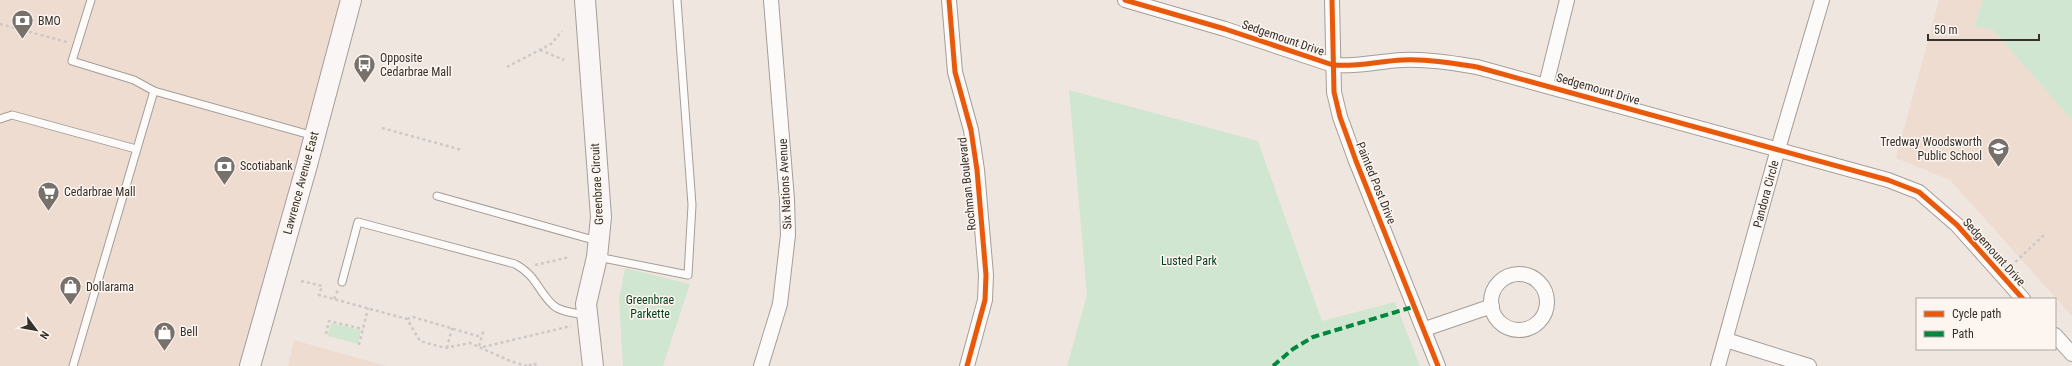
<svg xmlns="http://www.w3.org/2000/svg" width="2072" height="366" viewBox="0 0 2072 366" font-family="'Roboto Condensed',sans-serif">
	<rect width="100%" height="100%" fill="#f0e6e0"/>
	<g fill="#eedcd1">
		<path d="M0,0H351L250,366H0Z"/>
		<path d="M1939,0H1983L1974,27L1992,29L2072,120V316L1950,180L1896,158Z"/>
		<path d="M294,340L386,366H288Z"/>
	</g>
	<g fill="#d0e6d0">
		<path d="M1983,0H2072V120L1992,29L1974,27Z"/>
		<path d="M1069,90L1258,141L1322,321L1395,302L1420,366H1067L1087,295Z"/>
		<path d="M625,268L690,284L663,366H623L619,300Z"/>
		<path d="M331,323L361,330L358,344L328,336Z"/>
	</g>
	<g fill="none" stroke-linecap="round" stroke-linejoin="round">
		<defs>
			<g id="lane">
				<path d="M91,0L72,61L134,80L154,91L314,136"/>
				<path d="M0,119L12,115L136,149"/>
				<path d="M437,196L597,241"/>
				<path d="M598,257L688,275L692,205L677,0"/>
				<path d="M342,282L358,222L515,264C537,276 537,290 553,305C560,312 576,313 585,315"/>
				<path d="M73,366L154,91"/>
			</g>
			<g id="street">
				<path d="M949,0L955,72L971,130L977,170L986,275L985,300L967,366"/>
				<path d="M1125,0L1225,29L1333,65C1359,67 1378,61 1403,60C1429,59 1452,63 1477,67L1888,180L1919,192L1957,225L2023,299"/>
				<path d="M1332,0L1334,92L1340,117L1356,161L1438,366"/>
				<path d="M1546,85L1567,0"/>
				<circle cx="1519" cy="302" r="28"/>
				<path d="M1425,329L1492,306"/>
				<path d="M2055,335L2072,354"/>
				<path d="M1726,340L1809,366"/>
				<path d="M761,366L780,304L788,235L787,200L771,0"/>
				<path d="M1718,366L1778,149L1822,0"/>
			</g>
			<g id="secondary">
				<path d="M585,0L601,217L597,257L586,304L593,366"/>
				<path d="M250,366L307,165L351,0"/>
			</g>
		</defs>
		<use href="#lane" stroke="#a59d98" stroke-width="9"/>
		<use href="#street" stroke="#a59d98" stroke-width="16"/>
		<use href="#secondary" stroke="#a59d98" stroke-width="22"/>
		<g stroke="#ccc9c6" stroke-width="2.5" stroke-dasharray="3 3" stroke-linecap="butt">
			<path d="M0,24L67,42"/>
			<path d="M540,50L564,60"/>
			<path d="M507,67L551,44L562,31"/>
			<path d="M382,128L462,150"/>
			<path d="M535,265L570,257"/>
			<path d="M2011,266L2044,235"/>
			<path d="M301,281L322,286L319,295L407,319L420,341L445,348L470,343L510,361L527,366"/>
			<path d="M334,299L338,290"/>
			<path d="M407,319L413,317L481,337"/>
			<path d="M326,334L329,321L363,329"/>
			<path d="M359,345L368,308"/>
			<path d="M479,346L484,329"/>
			<path d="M483,347L571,326"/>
			<path d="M447,348L452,328"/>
			<path d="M529,366L533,363L538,366"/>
		</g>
		<use href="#lane" stroke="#fdfbfa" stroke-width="7"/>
		<use href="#street" stroke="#fdfbfa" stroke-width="14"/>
		<use href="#secondary" stroke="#faf6f5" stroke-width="20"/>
		<path stroke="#00873e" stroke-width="4" stroke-dasharray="8 4" stroke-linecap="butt" d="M1273,366L1293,349L1313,337L1416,306"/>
		<defs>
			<g id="cycleway">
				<path d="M949,0L955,72L971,130L977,170L986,275L985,300L967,366"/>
				<path d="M1125,0L1225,29L1333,65C1359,67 1378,61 1403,60C1429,59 1452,63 1477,67L1888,180L1919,192L1957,225L2023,299"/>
				<path d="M1332,0L1334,92L1340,117L1356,161L1438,366"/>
			</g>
		</defs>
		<use href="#cycleway" stroke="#fcf5f0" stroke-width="8"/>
		<use href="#cycleway" stroke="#e8590c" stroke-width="5"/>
	</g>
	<defs>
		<symbol id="bank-pin" viewBox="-11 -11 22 30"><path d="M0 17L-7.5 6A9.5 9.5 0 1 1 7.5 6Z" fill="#78706a" stroke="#fcf5f0"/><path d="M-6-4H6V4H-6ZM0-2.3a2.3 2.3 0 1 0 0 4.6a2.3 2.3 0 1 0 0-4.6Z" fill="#fff"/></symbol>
		<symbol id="bus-pin" viewBox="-11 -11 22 30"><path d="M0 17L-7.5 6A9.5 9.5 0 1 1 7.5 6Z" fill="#78706a" stroke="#fcf5f0"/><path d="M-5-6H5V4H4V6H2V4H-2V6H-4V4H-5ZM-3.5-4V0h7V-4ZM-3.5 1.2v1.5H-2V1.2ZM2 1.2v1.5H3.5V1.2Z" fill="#fff"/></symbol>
		<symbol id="school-pin" viewBox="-11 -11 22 30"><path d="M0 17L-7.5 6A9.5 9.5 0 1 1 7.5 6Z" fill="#78706a" stroke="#fcf5f0"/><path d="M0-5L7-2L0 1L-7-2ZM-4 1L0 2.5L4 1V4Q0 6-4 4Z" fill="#fff"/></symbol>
		<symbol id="supermarket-pin" viewBox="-11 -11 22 30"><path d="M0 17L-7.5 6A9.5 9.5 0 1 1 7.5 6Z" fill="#78706a" stroke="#fcf5f0"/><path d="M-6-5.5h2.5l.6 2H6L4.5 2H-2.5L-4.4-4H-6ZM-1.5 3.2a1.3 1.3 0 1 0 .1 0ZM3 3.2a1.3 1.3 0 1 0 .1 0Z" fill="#fff"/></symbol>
		<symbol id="shop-pin" viewBox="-11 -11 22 30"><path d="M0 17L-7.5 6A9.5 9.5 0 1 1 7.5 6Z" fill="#78706a" stroke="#fcf5f0"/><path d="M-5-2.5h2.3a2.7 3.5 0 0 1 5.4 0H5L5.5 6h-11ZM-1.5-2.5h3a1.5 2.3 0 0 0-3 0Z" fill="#fff"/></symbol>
	</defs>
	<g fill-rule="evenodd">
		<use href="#bank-pin" x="10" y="8" width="25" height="34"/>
		<use href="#bus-pin" x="352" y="52" width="25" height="34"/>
		<use href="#school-pin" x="1986" y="136" width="25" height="34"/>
		<use href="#bank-pin" x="212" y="154" width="25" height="34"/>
		<use href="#supermarket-pin" x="36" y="180" width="25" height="34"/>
		<use href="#shop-pin" x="58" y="274" width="25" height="34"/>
		<use href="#shop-pin" x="152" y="320" width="25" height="34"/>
	</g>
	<g text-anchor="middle" stroke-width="3" stroke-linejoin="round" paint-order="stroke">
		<g font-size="12" fill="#37302b" stroke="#fcf5f0" text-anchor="start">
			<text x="38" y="25">BMO</text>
			<text x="380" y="62">Opposite<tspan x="380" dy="14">Cedarbrae Mall</tspan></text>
			<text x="1982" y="146" text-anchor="end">Tredway Woodsworth<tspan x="1982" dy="14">Public School</tspan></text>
			<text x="240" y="170">Scotiabank</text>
			<text x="64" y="196">Cedarbrae Mall</text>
			<text x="86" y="291">Dollarama</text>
			<text x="180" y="336">Bell</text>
		</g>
		<g font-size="12" fill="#37302b" stroke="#fcf5f0">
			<text transform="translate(1283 38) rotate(19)" y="4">Sedgemount Drive</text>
			<text transform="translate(1598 89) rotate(16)" y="4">Sedgemount Drive</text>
			<text transform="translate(301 183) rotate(-75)" y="4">Lawrence Avenue East</text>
			<text transform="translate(1376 183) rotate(68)" y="4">Painted Post Drive</text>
			<text transform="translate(597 184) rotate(-93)" y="4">Greenbrae Circuit</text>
			<text transform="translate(785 184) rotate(-93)" y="4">Six Nations Avenue</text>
			<text transform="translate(967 184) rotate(-96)" y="4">Rochman Boulevard</text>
			<text transform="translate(1766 194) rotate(-75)" y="4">Pandora Circle</text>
			<text transform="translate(1994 252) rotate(48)" y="4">Sedgemount Drive</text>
		</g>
		<g font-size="12" fill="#013f1d" stroke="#fcf5f0">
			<text x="1189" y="265">Lusted Park</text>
			<text x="650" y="304">Greenbrae<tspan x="650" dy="14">Parkette</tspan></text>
		</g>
	</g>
	<rect x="1916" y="298" width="140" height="52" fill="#fcf5f0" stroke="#ada6a1"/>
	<rect x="1924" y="311" width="20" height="6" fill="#e8590c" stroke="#ada6a1"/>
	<text x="1952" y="318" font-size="12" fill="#37302b">Cycle path</text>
	<rect x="1924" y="331" width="20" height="6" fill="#00873e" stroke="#ada6a1"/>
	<text x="1952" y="338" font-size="12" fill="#37302b">Path</text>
	<g transform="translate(36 330) rotate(122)" stroke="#fcf5f0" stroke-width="3" paint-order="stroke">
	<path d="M0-3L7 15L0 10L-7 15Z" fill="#37302b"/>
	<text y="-6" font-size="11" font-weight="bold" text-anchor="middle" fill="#37302b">N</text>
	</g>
	<path d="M1928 34v6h111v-6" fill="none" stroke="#37302b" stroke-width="2"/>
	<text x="1934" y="34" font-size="12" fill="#37302b" stroke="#fcf5f0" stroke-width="3" paint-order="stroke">50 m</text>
</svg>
